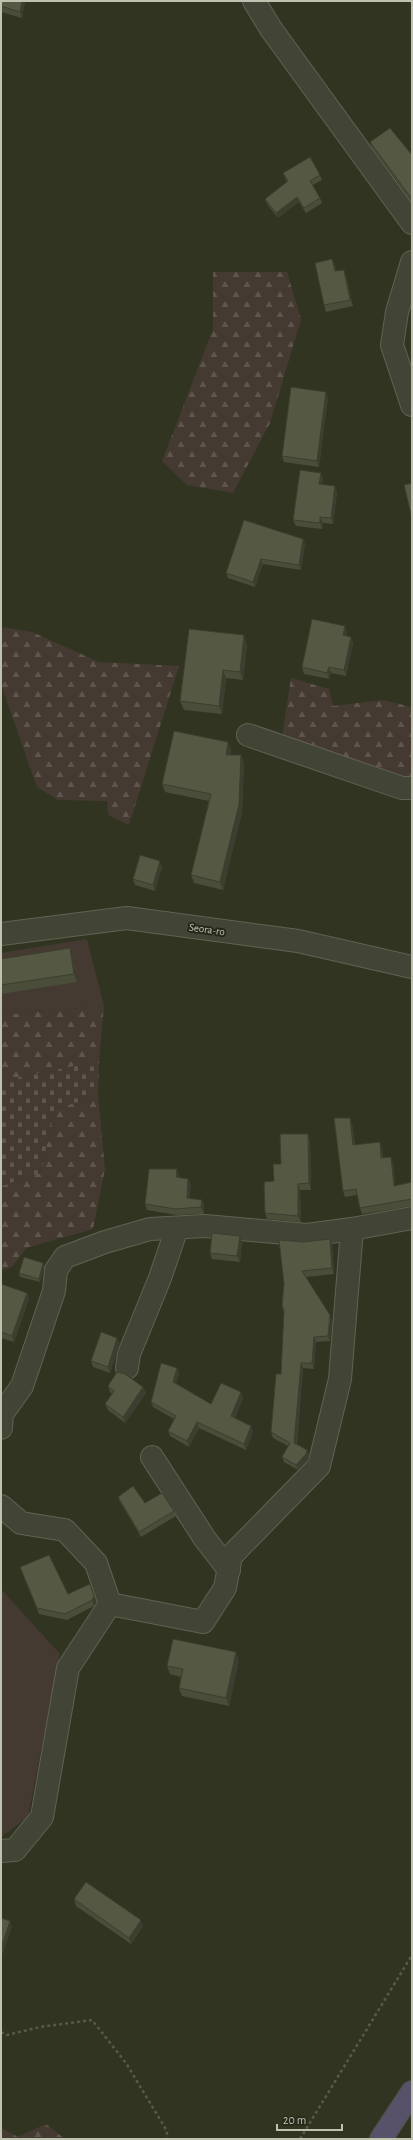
<svg xmlns="http://www.w3.org/2000/svg" width="413" height="2140" viewBox="0 0 413 2140" font-family="'Alegreya Sans',sans-serif">
	<defs>
		<pattern id="forest-firs" width="22" height="20" patternUnits="userSpaceOnUse"><rect width="22" height="20" fill="#453a31"/><path d="M5 1l3.5 6h-7zM16 11l3.5 6h-7z" fill="#5e554c"/></pattern>
		<pattern id="cemetery-stones" width="16" height="16" patternUnits="userSpaceOnUse"><rect width="16" height="16" fill="#453a31"/><path d="M2 7V4a2 2 0 0 1 4 0v3zM10 15v-3a2 2 0 0 1 4 0v3z" fill="#5e554c"/></pattern>
	</defs>
	<rect width="100%" height="100%" fill="#313421"/>
	<g fill="#453a31">
		<path d="M87,939L104,1006L1,1015V953Z"/>
		<path d="M1,1589L60,1654L28,1817L1,1837Z"/>
	</g>
	<g fill="url(#forest-firs)">
		<path d="M213,272H287L301,320L270,423L233,493L187,485L162,461L213,329Z"/>
		<path d="M1,627L32,632L99,662L179,666L129,825L108,815L107,801L58,800L37,787L1,685Z"/>
		<path d="M291,678L329,689L333,706L383,700L412,707V791L281,743Z"/>
		<path d="M104,1006L99,1061L1,1081V1015Z"/>
		<path d="M98,1096L105,1169L93,1229L26,1248L13,1266L1,1271V1186L41,1173L54,1109Z"/>
		<path d="M46,2124L65,2139H1V2128L18,2137Z"/>
	</g>
	<path fill="url(#cemetery-stones)" d="M99,1061L98,1096L54,1109L41,1173L1,1186V1081Z"/>
	<g fill="none" stroke-linecap="round" stroke-linejoin="round">
		<defs>
			<g id="minor">
				<path d="M254,1L271,29L412,223"/>
				<path d="M412,262L397,312L392,345L412,405"/>
				<path d="M248,735L402,788H412"/>
				<path d="M1,934L127,918L298,941L412,967"/>
				<path d="M127,1368L129,1354L160,1278L177,1228"/>
				<path d="M1,1428L2,1414L22,1386L54,1291L56,1270L65,1257L105,1242L150,1229L205,1226L307,1235L352,1229L412,1218"/>
				<path d="M152,1457L205,1539L229,1570"/>
				<path d="M1,1506L21,1523L65,1530L96,1563L110,1604"/>
				<path d="M1,1851L15,1850L42,1817L68,1668L110,1604L203,1622L225,1588L231,1556L319,1466L340,1379L352,1229"/>
			</g>
			<path id="highway" d="M381,2139L412,2092"/>
		</defs>
		<use href="#minor" stroke="#606352" stroke-width="24"/>
		<use href="#highway" stroke="#4d4f3f" stroke-width="24"/>
		<g stroke="#5b574a" stroke-width="2.5" stroke-dasharray="3 3" stroke-linecap="butt">
			<path d="M1,2032L7,2035L40,2027L92,2020L126,2063L167,2131V2139"/>
			<path d="M300,2139L412,1955"/>
		</g>
		<use href="#minor" stroke="#424535" stroke-width="22"/>
		<use href="#highway" stroke="#57526a" stroke-width="22"/>
	</g>
	<g fill="#494d3a">
		<path d="M1,1H25L22,18L1,12Z"/>
		<path d="M370,142L412,155V202L372,147Z"/>
		<path d="M283,173L320,175L322,180L313,185L320,198L322,203L306,213L299,202L278,218L267,204L265,199L287,182Z"/>
		<path d="M335,265L336,271L346,276L353,306L326,312L324,305Z"/>
		<path d="M328,397L319,467L284,462L282,456Z"/>
		<path d="M321,473L323,479L322,485L337,492L333,524L323,523L322,529L296,526L293,520Z"/>
		<path d="M303,539L305,544L301,570L263,564L255,587L228,578L226,573Z"/>
		<path d="M347,632L346,636L351,637L353,643L346,676L331,673L329,679L304,674L302,667Z"/>
		<path d="M247,644L243,680L226,678L222,714L184,710L180,701Z"/>
		<path d="M228,742L231,750L230,755H241L244,763L242,812L223,890L194,883L191,875L209,801L165,792L162,784Z"/>
		<path d="M162,867L155,891L135,885L133,879Z"/>
		<path d="M73,957L77,982L1,994V959Z"/>
		<path d="M350,1118L352,1124L355,1145L382,1148L383,1158L393,1163L395,1186L412,1182V1206L362,1214L360,1208L357,1195L345,1197L343,1191Z"/>
		<path d="M310,1140L311,1190H300L301,1222L267,1219L265,1213L274,1181L281,1164Z"/>
		<path d="M179,1175V1178L188,1179L191,1185L189,1198L202,1200L204,1206V1214L177,1215L147,1210L145,1204Z"/>
		<path d="M330,1239L332,1244L334,1274L306,1277L330,1315L332,1321L330,1341L316,1342L314,1369L303,1368L297,1444L307,1450L309,1455L308,1460L298,1470L284,1462L282,1457L288,1446L273,1438L271,1432L281,1374L284,1313L282,1306L284,1284L304,1242Z"/>
		<path d="M242,1242L240,1262L212,1259L210,1253Z"/>
		<path d="M43,1263L44,1266L40,1282L20,1277L19,1273Z"/>
		<path d="M1,1284L27,1293L29,1299L14,1342L1,1338Z"/>
		<path d="M120,1344L110,1373L93,1367L91,1361Z"/>
		<path d="M177,1368L179,1373L176,1384L211,1404L241,1392L243,1398L235,1418L253,1432L246,1450L199,1428L189,1447L170,1436L168,1431L174,1419L153,1407L151,1402Z"/>
		<path d="M108,1386L143,1387L146,1393L125,1423L108,1410L105,1404L112,1394L110,1392Z"/>
		<path d="M118,1497L145,1503L174,1511L176,1516L141,1537L120,1502Z"/>
		<path d="M22,1573L68,1594L90,1584L96,1602L94,1606L67,1620L39,1614Z"/>
		<path d="M239,1660L229,1706L182,1696L179,1688L181,1677L170,1674L167,1666Z"/>
		<path d="M74,1899L143,1926L131,1944L76,1906Z"/>
	</g>
	<g fill="#3c3e2f">
		<path d="M22,1H25L22,18L20,12Z"/>
		<path d="M297,197L299,202L278,218L276,213Z"/>
		<path d="M332,259L335,265L337,277L335,271Z"/>
		<path d="M344,270L346,276L353,306L350,300Z"/>
		<path d="M326,392L328,397L319,467L317,461Z"/>
		<path d="M321,473L323,479L321,490L319,484Z"/>
		<path d="M335,486L337,492L333,524L331,518Z"/>
		<path d="M320,517L323,523L322,529L320,523Z"/>
		<path d="M303,539L305,544L301,570L299,565Z"/>
		<path d="M261,559L263,564L255,587L253,582Z"/>
		<path d="M345,626L347,632L345,641L343,635Z"/>
		<path d="M244,635L247,644L243,680L240,672Z"/>
		<path d="M351,637L353,643L346,676L344,670Z"/>
		<path d="M329,667L331,673L329,679L327,673Z"/>
		<path d="M223,670L226,678L222,714L219,706Z"/>
		<path d="M228,742L231,750L228,763L226,755Z"/>
		<path d="M241,755L244,763L242,812L223,890L220,882Z"/>
		<path d="M160,861L162,867L155,891L153,885Z"/>
		<path d="M70,948L73,957L77,982L74,974Z"/>
		<path d="M350,1118L352,1124L355,1151L353,1145Z"/>
		<path d="M308,1134L310,1140L311,1190L309,1183Z"/>
		<path d="M380,1142L382,1148L383,1164L381,1158Z"/>
		<path d="M391,1157L393,1163L396,1192L394,1186Z"/>
		<path d="M177,1169L179,1175L178,1183L176,1177Z"/>
		<path d="M188,1179L191,1185L189,1204L187,1198Z"/>
		<path d="M298,1184L300,1190L301,1222L298,1216Z"/>
		<path d="M202,1200L204,1206V1214L201,1207Z"/>
		<path d="M240,1236L242,1242L240,1262L237,1256Z"/>
		<path d="M330,1239L332,1244L334,1274L332,1268Z"/>
		<path d="M43,1263L44,1266L40,1282L39,1279Z"/>
		<path d="M27,1293L29,1299L14,1342L12,1336Z"/>
		<path d="M330,1315L332,1321L330,1341L328,1336Z"/>
		<path d="M314,1337L316,1342L314,1369L312,1363Z"/>
		<path d="M117,1338L120,1344L110,1373L108,1367Z"/>
		<path d="M301,1363L303,1368L296,1448L294,1443Z"/>
		<path d="M177,1368L179,1373L175,1388L173,1382Z"/>
		<path d="M143,1387L146,1393L125,1423L123,1417Z"/>
		<path d="M241,1392L243,1398L233,1422L231,1416Z"/>
		<path d="M197,1422L199,1428L189,1447L187,1441Z"/>
		<path d="M251,1426L253,1432L246,1450L244,1444Z"/>
		<path d="M307,1450L309,1455L308,1460L298,1470L296,1465Z"/>
		<path d="M92,1591L96,1602L94,1606L92,1600Z"/>
		<path d="M236,1652L239,1660L229,1706L226,1698Z"/>
		<path d="M141,1920L143,1926L131,1944L129,1938Z"/>
		<path d="M10,1921L12,1927L1,1959V1948Z"/>
	</g>
	<g fill="#555943" stroke="#3c3e2f">
		<path d="M1,1H22L20,12L1,6Z"/>
		<path d="M390,128L412,155V199L370,142Z"/>
		<path d="M310,157L320,175L310,181L320,198L304,208L297,197L276,213L265,199L288,181L283,173Z"/>
		<path d="M332,259L335,271L344,270L350,300L324,305L315,263Z"/>
		<path d="M291,387L326,392L317,461L282,456Z"/>
		<path d="M300,470L321,473L319,484L335,486L331,518L320,517V523L293,520Z"/>
		<path d="M412,483V519L404,485Z"/>
		<path d="M244,520L303,539L299,565L261,559L253,582L226,573Z"/>
		<path d="M312,619L345,626L343,635L351,637L344,670L329,667L327,673L302,667Z"/>
		<path d="M189,629L244,635L240,672L223,670L219,706L180,701Z"/>
		<path d="M174,731L228,742L226,755H241L239,804L220,882L191,875L211,794L162,784Z"/>
		<path d="M140,855L160,861L153,885L133,879Z"/>
		<path d="M70,948L74,974L1,985V959Z"/>
		<path d="M334,1118H350L353,1145L380,1142L381,1158L391,1157L394,1186L412,1182V1199L360,1208L356,1189L343,1191Z"/>
		<path d="M280,1134H308L309,1183L298,1184V1216L265,1213L264,1182L274,1181L273,1164H281Z"/>
		<path d="M149,1169H177L176,1177L188,1179L187,1198L202,1200L201,1207L175,1209L145,1204Z"/>
		<path d="M212,1233L240,1236L237,1256L210,1253Z"/>
		<path d="M330,1239L332,1268L302,1271L330,1315L328,1336L314,1337L312,1363H301L294,1443L307,1450L306,1454L296,1465L282,1457L290,1443L271,1432L276,1374H281L284,1310L282,1306L284,1284L279,1240L304,1242Z"/>
		<path d="M24,1257L43,1263L39,1279L19,1273Z"/>
		<path d="M1,1284L27,1293L12,1336L1,1332Z"/>
		<path d="M101,1332L117,1338L108,1367L91,1361Z"/>
		<path d="M161,1363L177,1368L173,1382L211,1404L221,1383L241,1392L231,1416L251,1426L244,1444L197,1422L187,1441L168,1431L176,1416L151,1402Z"/>
		<path d="M117,1372L125,1374L143,1387L123,1417L105,1404L114,1391L108,1386Z"/>
		<path d="M133,1486L145,1503L162,1493L174,1511L139,1532L118,1497Z"/>
		<path d="M49,1555L68,1594L90,1584L94,1596L92,1600L65,1614L37,1608L20,1567Z"/>
		<path d="M173,1639L236,1652L226,1698L179,1688L183,1669L167,1666Z"/>
		<path d="M86,1882L141,1920L129,1938L74,1899Z"/>
		<path d="M1,1918L10,1921L1,1948Z"/>
	</g>
	<g text-anchor="middle" stroke-width="4" stroke-linejoin="round" paint-order="stroke">
		<g font-size="11" fill="#bec2af" stroke="#26291a">
			<text transform="translate(207 929) rotate(8)" y="4">Seora-ro</text>
		</g>
	</g>
	<rect width="413" height="2140" fill="none" stroke="#bec2af" stroke-width="4"/>
	<path d="M277 2124v6h65v-6" fill="none" stroke="#bec2af" stroke-width="2"/>
	<text x="283" y="2124" font-size="12" fill="#bec2af" stroke="#26291a" stroke-width="3" paint-order="stroke">20 m</text>
</svg>
